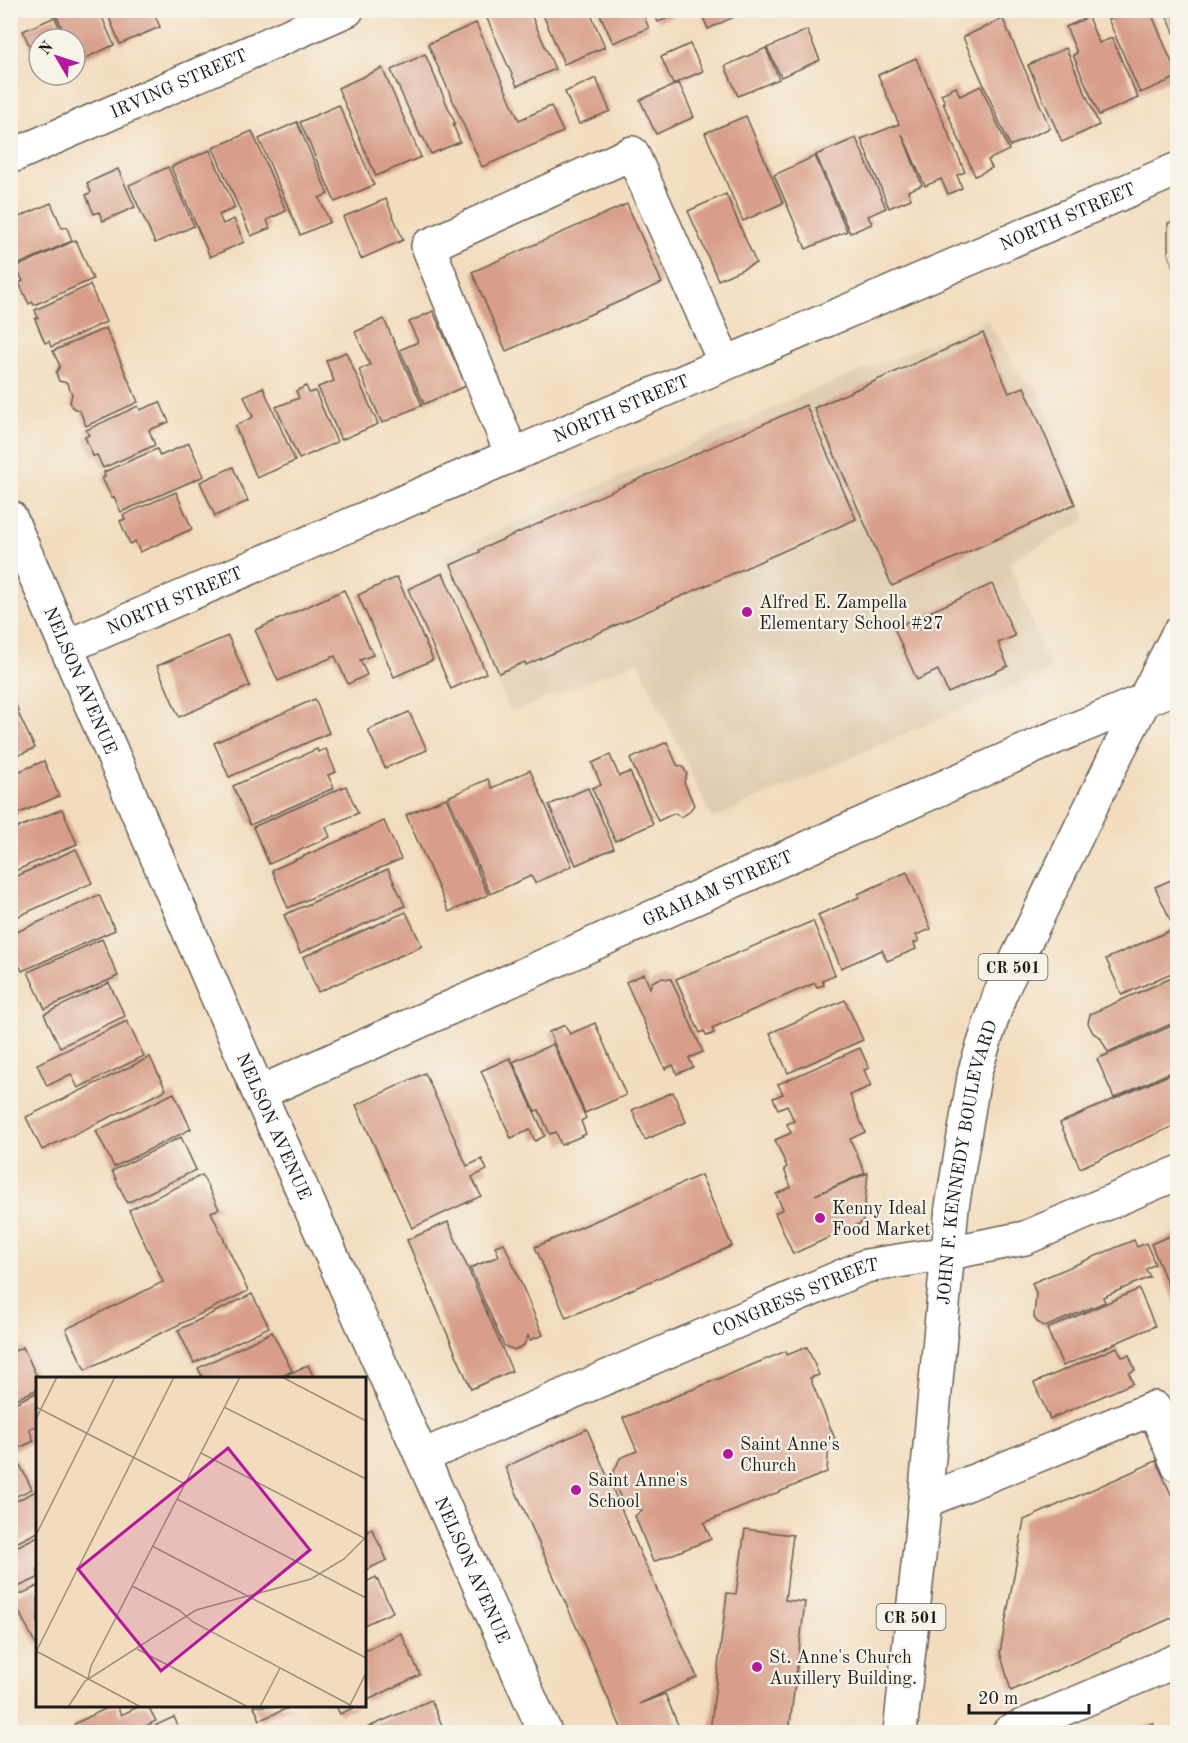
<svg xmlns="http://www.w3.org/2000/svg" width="1188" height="1743" viewBox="0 0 1188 1743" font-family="'Old Standard TT',serif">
	<rect width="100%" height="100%" fill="#f7f3e8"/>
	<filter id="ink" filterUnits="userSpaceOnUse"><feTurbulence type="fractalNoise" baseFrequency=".0167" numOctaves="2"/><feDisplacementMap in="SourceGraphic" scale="12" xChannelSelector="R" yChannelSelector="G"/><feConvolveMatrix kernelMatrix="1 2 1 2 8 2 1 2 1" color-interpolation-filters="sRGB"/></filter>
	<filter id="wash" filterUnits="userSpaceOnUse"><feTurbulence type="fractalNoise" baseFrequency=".008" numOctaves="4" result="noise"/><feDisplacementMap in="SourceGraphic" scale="24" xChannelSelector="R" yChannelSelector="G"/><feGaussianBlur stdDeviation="1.35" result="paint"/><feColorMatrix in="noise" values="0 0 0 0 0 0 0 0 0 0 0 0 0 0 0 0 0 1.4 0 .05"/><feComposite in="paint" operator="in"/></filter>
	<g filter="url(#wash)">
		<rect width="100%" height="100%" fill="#f2dcbd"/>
		<path fill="#e0ccb1" d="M987,320L1024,381L1036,387L1087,519L1009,562L1050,670L712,819L638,661L511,713L442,556L809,392Z"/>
		<g id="blocks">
			<g fill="#d89e89">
				<path d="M54,10H99L114,45L77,62L75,39H67Z"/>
				<path d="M106,10H159L154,13L160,27L120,44Z"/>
				<path d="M493,10H529L555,69L517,86L485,14Z"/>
				<path d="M541,10H589L605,47L564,64Z"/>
				<path d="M598,10H641L649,28L613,43Z"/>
				<path d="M700,10H744L745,12L708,29Z"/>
				<path d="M1119,10H1150L1178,77L1140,93L1108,19L1121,14Z"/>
				<path d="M1168,10H1178V41L1165,12Z"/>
				<path d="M653,11H686L658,22Z"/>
				<path d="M55,17L64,39H39V69L23,31Z"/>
				<path d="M1088,17L1099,43L1112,38L1138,98L1099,115L1073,55L1077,53L1066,27Z"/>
				<path d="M1003,19L1050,128L1010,146L963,37Z"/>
				<path d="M476,23L519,120L551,106L563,132L482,167L428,44Z"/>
				<path d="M807,30L820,60L781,77L767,48Z"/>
				<path d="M690,44L703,71L673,84L661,57Z"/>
				<path d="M766,48L779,79L738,96L725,66Z"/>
				<path d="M1066,48L1099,125L1062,142L1028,65Z"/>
				<path d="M425,54L455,123L453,124L460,142L431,154L423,137H421L391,70Z"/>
				<path d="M916,58L965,172L957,175L962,188L948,194L941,179L925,186L902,134L922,185L908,191L911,199L889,208L861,139L899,124L878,75Z"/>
				<path d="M382,68L421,157L376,176L338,88Z"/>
				<path d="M596,78L610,111L579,124L565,92Z"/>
				<path d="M679,83L694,117L656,134L640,100Z"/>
				<path d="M981,86L1009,150L988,160L992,168L975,176L943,103H945L941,94L956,87L960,96Z"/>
				<path d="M339,105L374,185L335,202L300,122Z"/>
				<path d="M746,116L783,203L743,221L705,133Z"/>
				<path d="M297,122L328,194L319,198L330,222L300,235L259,139Z"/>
				<path d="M252,131L286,211L267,220L270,228L251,236L213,148Z"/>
				<path d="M856,138L886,208L868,216L872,224L850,233L816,155Z"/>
				<path d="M210,150L235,208L219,215L223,224L234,219L244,242L210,257L171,167Z"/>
				<path d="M815,156L847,231L806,249L774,175Z"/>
				<path d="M168,167L194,226L155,243L129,185Z"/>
				<path d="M118,169L135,207L103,221L99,212L94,214L86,195L91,192L87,183Z"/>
				<path d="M726,194L756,263L718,280L688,211Z"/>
				<path d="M386,199L403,240L361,259L343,217Z"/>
				<path d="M51,203L62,228L67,227L72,241L17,265L15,261L12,262L10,221Z"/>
				<path d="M627,204L662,283L506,351L472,272Z"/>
				<path d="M1178,220V278H1177L1168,253V223Z"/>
				<path d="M76,240L93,279L34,305L32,302L29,304L19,283L23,281L16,267Z"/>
				<path d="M90,285L106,322L51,347L49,341L45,343L35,319L38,318L35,310Z"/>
				<path d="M433,311L466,386L424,404L400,350L418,342L409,322Z"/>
				<path d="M384,319L422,405L382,423L359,370L370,365L355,332Z"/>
				<path d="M106,328L138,402L86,426L80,411L73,408L70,402L72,394L67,383L59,381L56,373L60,366L53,351Z"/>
				<path d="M983,333L1009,393L1024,387L1075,504L892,586L814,408Z"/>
				<path d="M346,352L378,424L341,440L318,387L334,381L326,361Z"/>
				<path d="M306,386L309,393L315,391L337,442L299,459L276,407L299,398L296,391Z"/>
				<path d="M263,387L295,461L257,478L235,426L253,417L244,396Z"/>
				<path d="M160,402L169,422L149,430L155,445L103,468L97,455L93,456L85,437L89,435L86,430L138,406L140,410Z"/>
				<path d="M806,405L856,519L526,665L525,662L499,673L451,565L480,552L479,550Z"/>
				<path d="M189,443L204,476L121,512L114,497L112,498L102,478L105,477L104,472L157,449L160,456Z"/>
				<path d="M233,467L248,501L215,516L200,482Z"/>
				<path d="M176,492L192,529L140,552L135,541L130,544L120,521L125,519L123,515Z"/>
				<path d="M443,573L486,673L451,689L408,589Z"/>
				<path d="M397,577L433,660L394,677L358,595Z"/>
				<path d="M992,584L1015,636L998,643L1008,666L948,693L938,670L917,680L894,628Z"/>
				<path d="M344,590L373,655L360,660L367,675L348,684L335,656L278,681L255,630Z"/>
				<path d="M228,636L250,686L179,717L157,666Z"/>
				<path d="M10,693L19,712L10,716Z"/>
				<path d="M315,699L329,733L229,777L214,743Z"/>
				<path d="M409,712L427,750L385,768L368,730Z"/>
				<path d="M19,715L35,748L10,759V719Z"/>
				<path d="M667,742L677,765L683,767L687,774L684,782L694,805L688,813L681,817L675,813L658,821L630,759Z"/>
				<path d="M317,749L318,752L326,749L336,772L328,775L334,788L250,825L233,786Z"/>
				<path d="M610,755L619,776L630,772L653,824L615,841L592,788L601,785L592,763Z"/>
				<path d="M44,761L59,796L10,817V775Z"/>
				<path d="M530,770L572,866L535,883L531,876L490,894L448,797L488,779L492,788Z"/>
				<path d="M346,786L358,813L326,827L330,837L269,864L253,827Z"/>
				<path d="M588,788L614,848L576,865L549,805Z"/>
				<path d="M446,798L488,895L449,912L406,815Z"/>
				<path d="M62,809L77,844L10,873V831Z"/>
				<path d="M384,821L401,859L288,908L272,870Z"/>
				<path d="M76,849L92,883L10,920V879Z"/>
				<path d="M388,869L405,906L300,953L284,915Z"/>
				<path d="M907,872L931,929L916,935L919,941L914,943L916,949L887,961L882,950L841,968L818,915L859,897L858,894Z"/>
				<path d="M1178,877V921L1172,923L1155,887Z"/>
				<path d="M99,895L115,930L22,971L10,946V935Z"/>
				<path d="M406,912L422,946L318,992L303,957Z"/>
				<path d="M813,921L835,975L822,980L824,985L817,987L815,983L801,989L712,1028L714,1033L707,1036L704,1031L700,1033L676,979Z"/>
				<path d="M1178,927V970L1122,995L1106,959Z"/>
				<path d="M102,939L118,976L45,1009L28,972Z"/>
				<path d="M644,974L650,988L652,982L661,978L671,979L703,1052L689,1058L693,1067L677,1074L673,1065L665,1069L626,982Z"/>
				<path d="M1178,975V1021L1108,1052L1100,1037L1093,1033L1088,1023L1090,1014Z"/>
				<path d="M109,983L125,1016L60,1047L44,1014Z"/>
				<path d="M845,1000L863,1040L788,1073L770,1033Z"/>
				<path d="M127,1021L144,1056L78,1088L71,1074L47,1086L37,1064Z"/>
				<path d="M595,1023L626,1095L585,1113L549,1032L565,1025L570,1034Z"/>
				<path d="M1178,1023V1069L1114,1098L1097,1059Z"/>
				<path d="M553,1044L586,1118L581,1121L586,1134L561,1145L556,1132L550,1134L539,1110L535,1111L513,1062Z"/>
				<path d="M860,1048L869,1068L864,1070L871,1086L850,1095L865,1132L850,1139L865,1173L815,1195L868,1173L863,1222L793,1254L775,1213L783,1209L776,1194L791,1187L784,1169L787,1167L775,1140L791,1133L787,1124L794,1121L787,1105L778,1109L773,1098L783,1094L778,1084Z"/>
				<path d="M150,1057L166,1090L42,1150L26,1117Z"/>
				<path d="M510,1058L545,1136L535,1141L530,1130L511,1138L481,1071Z"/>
				<path d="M1178,1071V1124L1080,1168L1060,1123Z"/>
				<path d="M425,1073L467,1166L482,1159L487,1170L472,1177L481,1196L412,1228L356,1105Z"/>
				<path d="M673,1092L686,1122L645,1140L632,1110Z"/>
				<path d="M174,1093L191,1129L114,1167L96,1131Z"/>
				<path d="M181,1137L196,1170L127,1203L112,1171Z"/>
				<path d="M202,1175L219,1209L211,1212L248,1291L85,1370L66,1329L163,1282L129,1210Z"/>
				<path d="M701,1175L732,1246L566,1318L535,1247Z"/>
				<path d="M448,1222L512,1371L471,1389L407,1240Z"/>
				<path d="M1177,1233V1307L1151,1244Z"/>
				<path d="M1134,1240L1137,1247L1146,1243L1155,1264L1146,1269L1150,1277L1103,1297L1105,1302L1045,1327L1037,1322L1034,1317L1036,1293L1032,1283Z"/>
				<path d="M504,1243L543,1335L530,1340L528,1336L524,1345L515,1350L504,1346L470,1268L499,1256L495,1246Z"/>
				<path d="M1139,1289L1155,1326L1063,1366L1047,1329Z"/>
				<path d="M252,1294L269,1327L194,1363L178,1330Z"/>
				<path d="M272,1332L292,1371L277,1378H203L198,1368Z"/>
				<path d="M23,1347L38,1379V1389L10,1402V1353Z"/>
				<path d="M807,1347L819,1375L810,1378L835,1439L829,1442L827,1472L704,1523L711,1539L653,1562L635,1516L642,1510L623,1504L612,1476L620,1458L637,1451L623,1418L786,1351L787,1355Z"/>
				<path d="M1117,1347L1122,1357L1129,1355L1135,1370L1129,1373L1133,1383L1050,1419L1034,1383Z"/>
				<path d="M308,1365L314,1378H280Z"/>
				<path d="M38,1392V1425L29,1429L34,1441L10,1452V1405Z"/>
				<path d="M587,1429L641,1555L697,1677L639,1704L665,1694L681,1732H623L505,1467Z"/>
				<path d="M16,1457L32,1489L10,1499V1459Z"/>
				<path d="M1156,1461L1178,1510V1615L1011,1691L1000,1652L1024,1520Z"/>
				<path d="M38,1490V1532L10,1546V1504Z"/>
				<path d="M372,1529L387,1560L364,1571V1533Z"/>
				<path d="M745,1529L793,1535L785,1600L805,1602L789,1732H710L727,1593L736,1594Z"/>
				<path d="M38,1536V1578L11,1590L10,1550Z"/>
				<path d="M376,1577L393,1612L364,1625V1583Z"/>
				<path d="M38,1586V1649L12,1598Z"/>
				<path d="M401,1633L420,1675L364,1702V1651Z"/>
				<path d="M431,1700L445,1732H357Z"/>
				<path d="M111,1706H117L121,1715L140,1706H148L156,1721L133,1732H78L74,1724Z"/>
				<path d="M254,1706H293L260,1720Z"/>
				<path d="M336,1706H357L340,1714Z"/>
				<path d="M174,1717L181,1732H141Z"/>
				<path d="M1153,1723L1158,1732H1132Z"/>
			</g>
		</g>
	</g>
	<g filter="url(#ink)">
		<use href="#blocks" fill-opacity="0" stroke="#675f54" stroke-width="1.5"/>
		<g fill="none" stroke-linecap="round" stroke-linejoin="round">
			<defs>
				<g id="minor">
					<path id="s1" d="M10,157L347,10"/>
					<path d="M512,455L428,246L632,153L725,363"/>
					<path id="s2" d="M10,517L259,1093L545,1732"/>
					<path id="s3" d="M66,647L1178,169"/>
					<path id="s4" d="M259,1093L1056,737L1178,686"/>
					<path id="s5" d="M423,1456L866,1266L949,1253L1025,1238L1178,1173"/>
					<path d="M925,1501L1154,1408L1178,1465"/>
					<path d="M1009,1732L1178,1660"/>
				</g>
				<g id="major">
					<path id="s6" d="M900,1732L925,1501L952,1207L975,1071L1000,994L1116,755L1178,634"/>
				</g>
			</defs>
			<use href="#minor" stroke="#675f54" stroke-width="36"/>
			<use href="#major" stroke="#675f54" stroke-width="36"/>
			<use href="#minor" stroke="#fff" stroke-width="33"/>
			<use href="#major" stroke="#fff" stroke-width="33"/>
		</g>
	</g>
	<g fill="#b5179e" stroke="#f7f3e8" stroke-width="2">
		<circle cx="747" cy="612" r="6"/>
		<circle cx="820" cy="1218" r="6"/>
		<circle cx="728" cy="1454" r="6"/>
		<circle cx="576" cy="1490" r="6"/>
		<circle cx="757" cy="1667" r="6"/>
	</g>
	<g text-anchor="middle" stroke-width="4.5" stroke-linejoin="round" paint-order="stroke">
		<g fill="#f7f3e8" stroke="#5e5c59" stroke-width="1.5">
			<rect x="978.5" y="954" width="69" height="26" rx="4.5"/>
			<rect x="876.5" y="1604" width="69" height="26" rx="4.5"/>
		</g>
		<g font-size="16" font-weight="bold" fill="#1c1c1c">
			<text x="1013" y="973">CR 501</text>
			<text x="911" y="1623">CR 501</text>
		</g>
		<g font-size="18" fill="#1c1c1c" stroke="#f7f3e8">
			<text dy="6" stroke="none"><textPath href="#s1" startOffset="184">IRVING STREET</textPath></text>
			<text dy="6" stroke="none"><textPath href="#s3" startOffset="1090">NORTH STREET</textPath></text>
			<text dy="6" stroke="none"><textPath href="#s3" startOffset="604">NORTH STREET</textPath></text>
			<text dy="6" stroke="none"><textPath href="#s3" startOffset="118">NORTH STREET</textPath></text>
			<text dy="6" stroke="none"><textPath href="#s2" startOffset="178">NELSON AVENUE</textPath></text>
			<text dy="6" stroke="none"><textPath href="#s4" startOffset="502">GRAHAM STREET</textPath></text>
			<text dy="6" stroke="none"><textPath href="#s2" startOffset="664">NELSON AVENUE</textPath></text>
			<text dy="6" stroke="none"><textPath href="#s6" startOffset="574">JOHN F. KENNEDY BOULEVARD</textPath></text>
			<text dy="6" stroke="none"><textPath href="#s5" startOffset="405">CONGRESS STREET</textPath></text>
			<text dy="6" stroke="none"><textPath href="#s2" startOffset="1150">NELSON AVENUE</textPath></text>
		</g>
		<g font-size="18" fill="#1c1c1c" stroke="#f7f3e8" text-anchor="start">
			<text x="759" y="608">Alfred E. Zampella<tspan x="759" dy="21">Elementary School #27</tspan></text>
			<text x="832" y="1214">Kenny Ideal<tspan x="832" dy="21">Food Market</tspan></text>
			<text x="740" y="1450">Saint Anne's<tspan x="740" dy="21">Church</tspan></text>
			<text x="588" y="1486">Saint Anne's<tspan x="588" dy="21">School</tspan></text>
			<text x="769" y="1663">St. Anne's Church<tspan x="769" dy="21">Auxillery Building.</tspan></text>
		</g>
	</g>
	<g transform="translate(36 1377)">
		<rect width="330" height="330" fill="#f2dcbd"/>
		<path fill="none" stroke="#9c8f7d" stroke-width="1.5" d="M246,0L330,44M0,30L149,107M188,30L330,102M0,42L21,0M165,76L330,162M141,122L330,221M0,158L79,0M116,169L330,281M96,209L143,233L157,245L318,330M101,272L212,330M0,274L105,330M0,275L138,0M52,302L55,289L204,0M32,330L49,304L160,233L275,202L308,182L330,160M224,330L244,291M313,330L330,296"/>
		<path fill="#b5179e" fill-opacity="0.15" stroke="#b5179e" stroke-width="3" d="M192,71L274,173L125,294L42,192Z"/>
		<rect width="330" height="330" fill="none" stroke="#1c1c1c" stroke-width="3"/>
	</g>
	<rect width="1188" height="1743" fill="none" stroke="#f7f3e8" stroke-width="36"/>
	<g transform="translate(57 57) rotate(309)"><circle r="28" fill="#f7f3e8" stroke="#9f9d96" stroke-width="1.5"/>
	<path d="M0-4.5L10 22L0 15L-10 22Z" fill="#b5179e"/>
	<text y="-9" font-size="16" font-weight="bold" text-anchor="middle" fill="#1c1c1c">N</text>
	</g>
	<path d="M969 1704v9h120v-9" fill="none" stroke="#1c1c1c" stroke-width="3"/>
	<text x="978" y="1704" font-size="18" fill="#1c1c1c" stroke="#f7f3e8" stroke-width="4.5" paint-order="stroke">20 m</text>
</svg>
